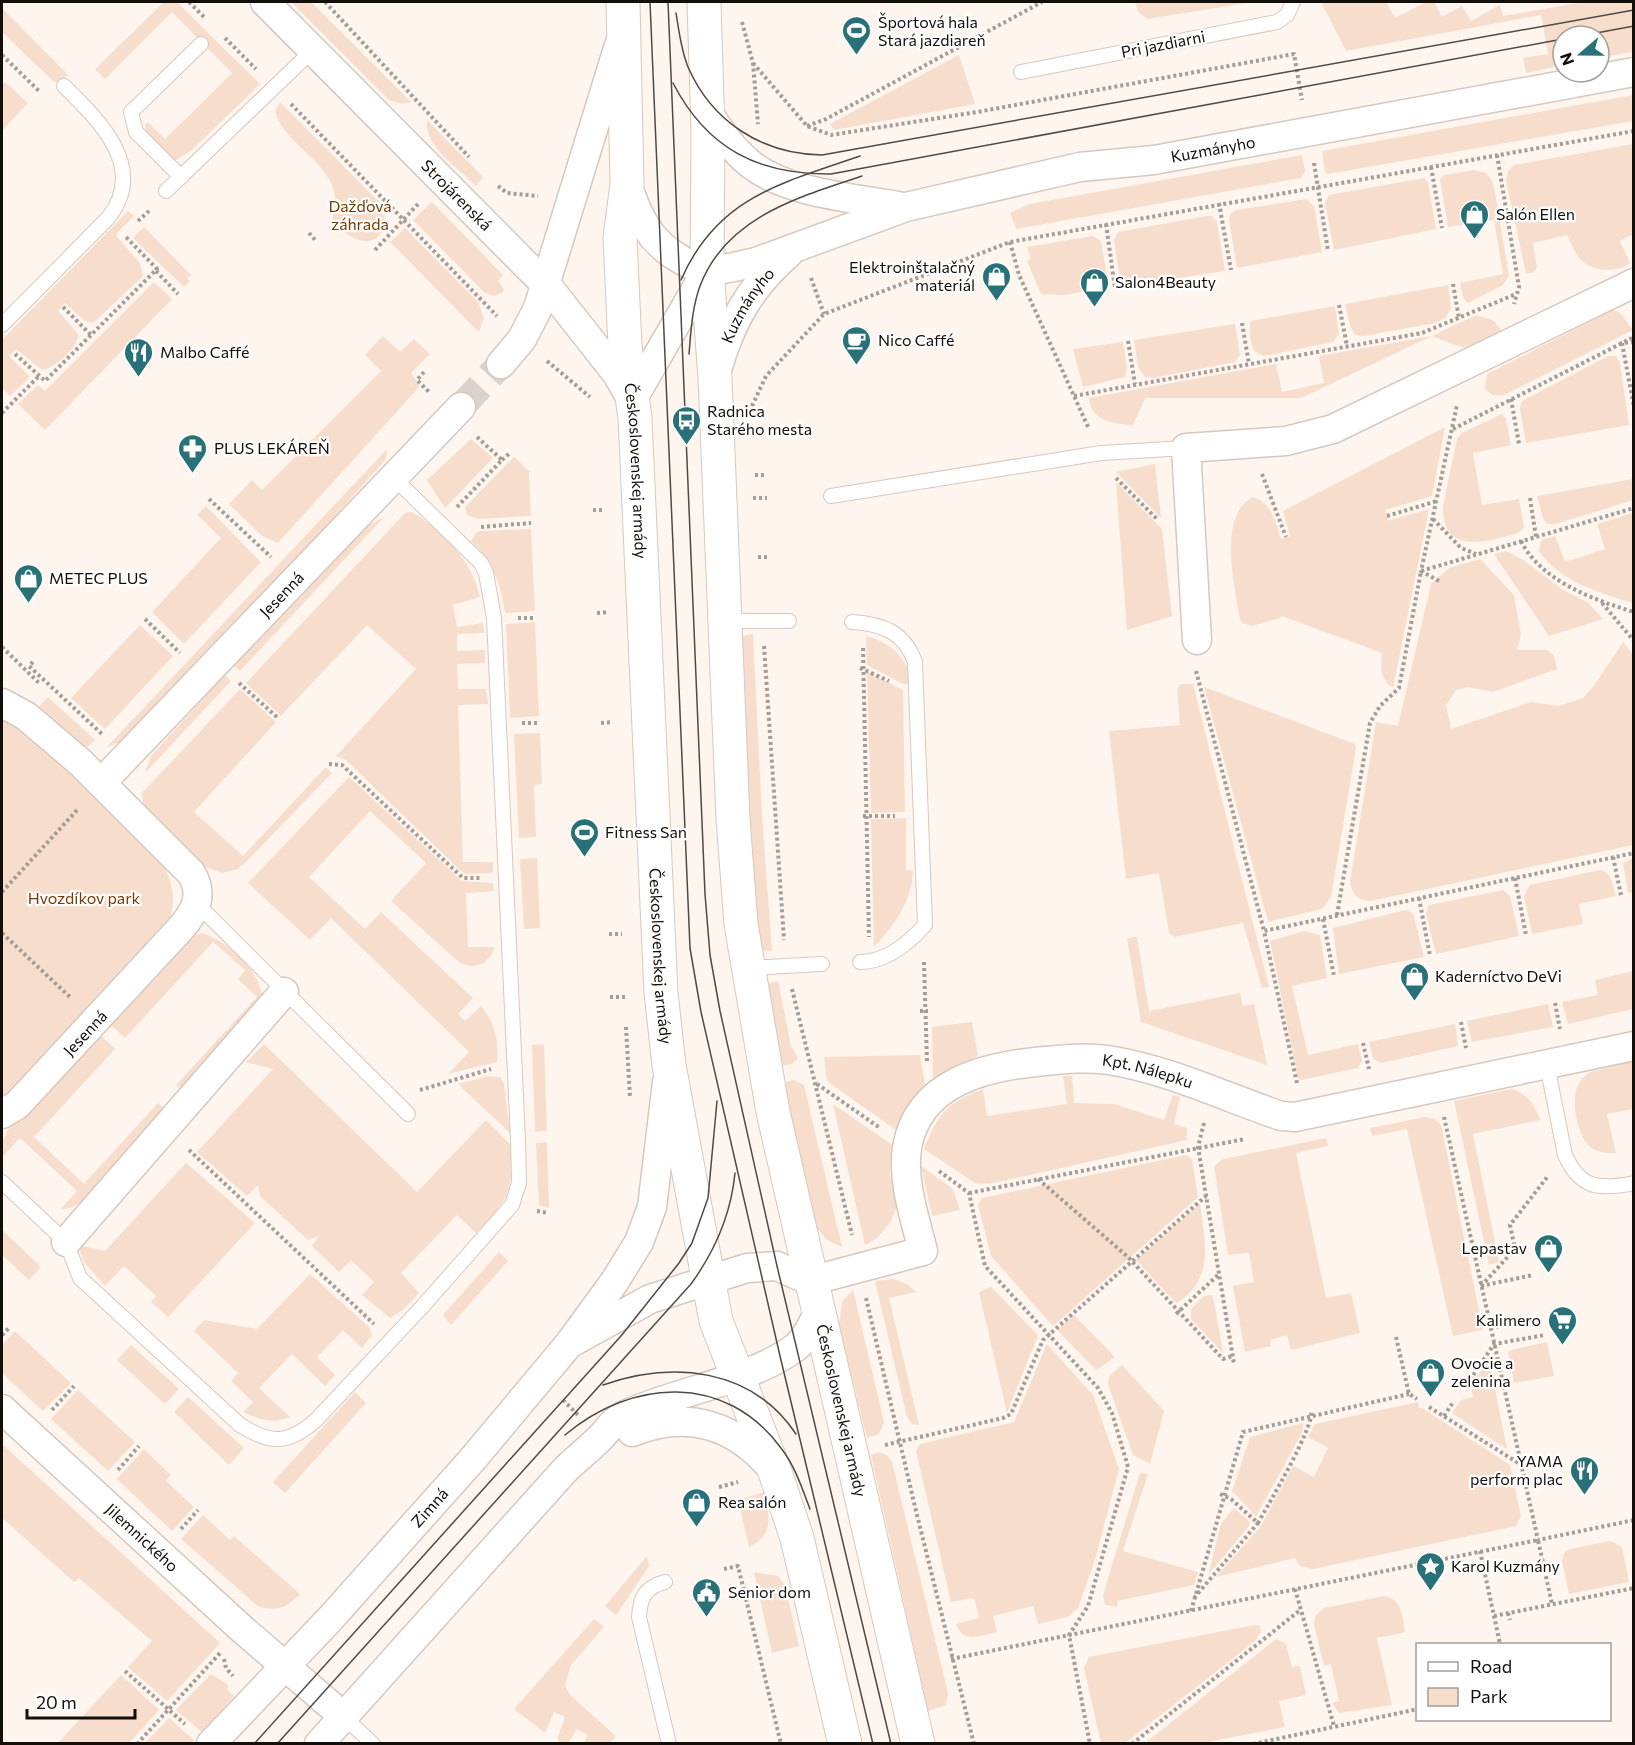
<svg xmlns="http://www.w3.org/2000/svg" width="1635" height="1745" viewBox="0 0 1635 1745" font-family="Commissioner,sans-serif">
	<rect width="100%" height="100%" fill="#fef5ef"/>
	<g fill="#f7ddcc">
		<path d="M164,2H177L260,84L192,150L176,160C165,155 145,137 145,125L148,122L165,139L232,73L172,12L105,79L95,69Z"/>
		<path d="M291,2H311L411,102L402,104L389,100Z"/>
		<path d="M1135,2H1253L1147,19L1138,12Z"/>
		<path d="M1321,2H1386L1395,18L1426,2H1434L1442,17L1462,6L1471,21L1500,5L1503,16L1584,2H1633V52L1599,58V36H1563V65L1526,73L1523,58L1548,54L1541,15L1346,51Z"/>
		<path d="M2,8L68,75C64,79 60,82 54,82L2,32Z"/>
		<path d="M959,55L975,104L834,130L830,124Z"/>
		<path d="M5,82L28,103L2,131V86Z"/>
		<path d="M1633,95V121L1328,174L1325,172L1322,151Z"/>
		<path d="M280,102L380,203C396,247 357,253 333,220C333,212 336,203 335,196C330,160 284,145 275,111Z"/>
		<path d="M427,120L483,177L476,186C459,168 424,147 427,120Z"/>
		<path d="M1633,144V234L1620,241L1630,263C1617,273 1593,272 1581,260C1574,253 1571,243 1567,235L1533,243L1537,268L1533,273H1526L1506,181L1508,171L1514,165Z"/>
		<path d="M1302,155L1305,172L1301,178L1016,229L1010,213L1030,204Z"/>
		<path d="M1474,170L1486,173L1493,182L1509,275L1503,285L1468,303L1463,297L1460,283L1503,274L1494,220L1448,227L1440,179L1444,175Z"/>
		<path d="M1424,178L1428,182L1436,229L1334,250L1325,203L1329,195Z"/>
		<path d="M1306,199L1314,206L1322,252L1237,268L1229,220L1231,213L1237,210Z"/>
		<path d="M432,202L503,275L498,281L504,289L503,292L494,296L485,293L413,220Z"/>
		<path d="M128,211L134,216L117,233V237L140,263L143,276L93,323L85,321L65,303L58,311L78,334C79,347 55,368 42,370L16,349L9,356L30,377L10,396L2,387V340Z"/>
		<path d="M1207,216H1212L1217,222L1225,271L1121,287L1114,240L1118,232Z"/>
		<path d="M144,227L191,275L187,278L190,281L184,287L133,238Z"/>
		<path d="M405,228L478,302L484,318L479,332L390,242Z"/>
		<path d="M1093,236L1101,241L1109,288L1064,295L1041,294L1027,261L1031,259L1027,247Z"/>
		<path d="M154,282L172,299L45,430L18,404L38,385L45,391Z"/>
		<path d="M1448,285L1451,309L1445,318L1435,323L1363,336L1355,335L1350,326L1345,304Z"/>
		<path d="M1335,306L1339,334L1333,342L1264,356C1248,353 1250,334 1250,321Z"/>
		<path d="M1613,310L1619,312L1633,330L1502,396L1492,395L1485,389L1487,374Z"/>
		<path d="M1476,315L1493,320L1502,331L1464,348L1432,336L1301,398H1145L1133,425C1113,424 1091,421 1089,398L1276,364L1282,392L1324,383L1319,356L1432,336Z"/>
		<path d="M1235,324L1240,355L1235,362L1153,378L1145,377L1138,367L1134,340Z"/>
		<path d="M383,336L400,352L414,339L430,354L411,373L420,386L278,543L262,536L229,504L252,480L262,490L381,371L365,355Z"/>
		<path d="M1123,342L1127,368L1125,377L1083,387L1073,349Z"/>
		<path d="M1608,356H1616L1620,363L1629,425L1526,443L1520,408L1522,401Z"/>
		<path d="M1502,414L1506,419L1511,445L1473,453L1482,505L1519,499L1524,527C1520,534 1512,534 1504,537C1474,545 1442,548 1443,506L1457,439L1462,433Z"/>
		<path d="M1445,427L1432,496L1385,510L1388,521L1429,509L1393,688C1379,679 1381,667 1382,653L1282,616L1280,618L1252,626L1242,623L1239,616C1235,585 1217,515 1253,497C1271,502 1276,522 1281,539L1290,536L1283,511Z"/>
		<path d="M471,439L493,458L445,508L427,480Z"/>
		<path d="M387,449L386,459L290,567L122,741L106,748Z"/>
		<path d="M514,457L529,471L531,516L479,519L467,515L465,507Z"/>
		<path d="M1155,464L1161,518L1116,472Z"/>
		<path d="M1633,479V500L1556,524H1547L1543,518L1537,496Z"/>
		<path d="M1116,482L1162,529L1172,616L1127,630Z"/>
		<path d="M206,506L261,562L184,644L152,612L221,538L197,515Z"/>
		<path d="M411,512C442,529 473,562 480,597L453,605L457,627L483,623L484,633L457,634V651L485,650V663L457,664L458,689H486L488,704L458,705L463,862H493V873L464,874L346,760L336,756L416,669L367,625L281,716L246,683L405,513Z"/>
		<path d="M1633,513V603C1599,592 1561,583 1539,551L1541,540L1555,536L1565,562L1605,549L1597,524Z"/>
		<path d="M384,517L240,671L234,666L357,532Z"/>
		<path d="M531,529L535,611L505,613C501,584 493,561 471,541L477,532L481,531Z"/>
		<path d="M1506,551L1523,560L1563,590L1587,602L1603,619L1549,636L1494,554Z"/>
		<path d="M1480,559L1514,595L1521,635L1517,650H1547L1554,656L1557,669L1493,692L1467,687L1456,690L1446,705L1451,729L1531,702L1559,706L1583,698L1594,686L1623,642L1633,655V845L1371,901C1358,901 1352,894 1350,882L1376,722L1398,726L1431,584L1449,568Z"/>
		<path d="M535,622L539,716L510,718L506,624Z"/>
		<path d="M140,625L173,656L105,729L71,698Z"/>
		<path d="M753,634L762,816L772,951L759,950L752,899L740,640L746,635Z"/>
		<path d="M866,636C893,644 905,657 914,683L903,684L867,665Z"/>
		<path d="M867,672L903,690L905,812L871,813Z"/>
		<path d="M225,675L231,681L145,773L151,756Z"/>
		<path d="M1181,684H1193L1269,987L1262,988L1243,923L1175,937L1169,933L1159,873L1126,879L1109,731L1180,725L1177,689Z"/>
		<path d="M1204,687L1355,744L1356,748L1331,897L1322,909L1268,922Z"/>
		<path d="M240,689L276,722L194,812L243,856L326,767L332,773L245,863L237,869L222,873L200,865L144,807L142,793Z"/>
		<path d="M48,697L95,740L87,747L78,744L35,711Z"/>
		<path d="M2,719L31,733L158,857C174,881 178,901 166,928L16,1089L2,1096Z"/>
		<path d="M540,733L542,784L534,785L536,837L519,838L514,734Z"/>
		<path d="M349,777L462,881L493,883L494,891L466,893L468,947H495C488,964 477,970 460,963L391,901L426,863L370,811L309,877L365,929L381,912L473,998L458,1014L465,1021L481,1006C495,1023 499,1040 497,1062L448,1074L469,1052L331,918L310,940L248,883Z"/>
		<path d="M906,818V870L913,871C912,901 894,926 874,947L871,819Z"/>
		<path d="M537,858L540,928L524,929L520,859Z"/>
		<path d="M1633,858V892L1628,893L1623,863Z"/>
		<path d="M1600,870C1612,873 1613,886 1616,896L1579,904L1583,924L1532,934L1524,896L1530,885Z"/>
		<path d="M1503,890L1510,896L1519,936L1436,954L1426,913L1429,905Z"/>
		<path d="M1406,910L1413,913L1424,957L1339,974L1333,928Z"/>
		<path d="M1305,931L1320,935L1327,978L1292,986L1308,1055L1358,1044L1362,1061L1358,1068L1301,1080L1298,1078L1270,941Z"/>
		<path d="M202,933C229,942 260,970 263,1000L184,1091L176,1085L257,997L238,979L245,970L213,942L125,1038L109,1023L191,936Z"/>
		<path d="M1137,937L1149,1011L1240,993L1243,1006L1254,1004L1267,1065L1141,1022L1127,938Z"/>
		<path d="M1633,971V1009L1568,1024L1562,1002L1598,995L1595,980Z"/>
		<path d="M778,981L791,1046L798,1058L792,1064L780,1066L763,985Z"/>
		<path d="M1548,1004L1553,1027L1472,1042L1467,1021Z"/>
		<path d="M972,1022L978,1056L933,1078L932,1027Z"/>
		<path d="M1455,1024L1458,1045L1454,1047L1381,1063L1373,1059L1369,1042Z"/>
		<path d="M99,1033L115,1049L34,1137L84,1184L158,1103L167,1110L84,1200L73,1207L60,1210L77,1191L20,1138L3,1156L2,1143L9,1128Z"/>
		<path d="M264,1044L417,1192L486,1120L511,1145C513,1192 509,1200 476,1233L457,1215L401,1273L419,1293L403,1310L390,1318L362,1295L374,1282L351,1260L339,1272L312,1246L319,1236L308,1240L260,1196L258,1185L247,1196L197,1152L273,1069L246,1062Z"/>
		<path d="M544,1044L547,1131L535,1132L532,1045Z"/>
		<path d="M920,1055L925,1084L909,1103L896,1130L827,1081L824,1057Z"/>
		<path d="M1632,1062L1633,1109L1607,1114L1616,1153C1608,1153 1600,1153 1593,1149C1578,1139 1572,1107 1576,1091C1578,1083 1583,1077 1590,1072Z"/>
		<path d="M488,1076L500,1077L504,1084L510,1133L458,1084Z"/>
		<path d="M1063,1076H1072L1074,1103L1114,1104L1164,1120L1173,1095L1180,1097L1174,1124L1187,1128V1140L989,1184L975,1183L924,1149C939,1112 946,1104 983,1089L987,1116L1067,1104Z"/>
		<path d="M794,1080L804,1085L842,1247L827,1240L815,1226L783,1083Z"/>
		<path d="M1511,1089C1527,1093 1535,1105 1540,1120L1473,1134L1499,1262L1489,1265L1454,1101Z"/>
		<path d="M833,1104L892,1145L890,1176L897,1206L890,1223L876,1239L865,1245Z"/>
		<path d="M1425,1117L1435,1119L1441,1125L1483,1330L1453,1336L1407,1129L1372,1136L1370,1128Z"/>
		<path d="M1326,1138L1328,1146L1296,1153L1326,1298L1351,1293L1360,1333L1291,1350L1287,1335L1270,1340L1271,1346L1245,1352L1233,1286L1254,1282L1249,1253L1228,1255L1214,1166L1223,1159Z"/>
		<path d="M547,1142L549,1208L539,1205L536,1143Z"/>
		<path d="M1186,1155L1192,1159L1198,1197L1053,1326L991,1256L978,1205L982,1198Z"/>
		<path d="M186,1163L255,1223L168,1317L151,1302L156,1296L124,1266L105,1286L84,1262L78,1245L105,1251Z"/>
		<path d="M921,1166L953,1189L960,1210L932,1216Z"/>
		<path d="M1200,1204C1205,1241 1215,1281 1176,1303L1136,1260Z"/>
		<path d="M2,1230L41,1267L29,1280L2,1255Z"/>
		<path d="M499,1252L508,1261L451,1325L443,1315Z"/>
		<path d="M310,1274L369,1327L372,1335L362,1348L343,1330L317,1357L335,1375L325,1386L292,1354L259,1388L290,1417C272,1424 260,1420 243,1412L253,1402L231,1381L238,1373L194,1331L204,1320L257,1329Z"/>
		<path d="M894,1279L907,1284L916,1292L889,1298L919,1425L912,1424L907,1417L875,1281Z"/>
		<path d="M991,1287L1038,1335L1007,1413L979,1292Z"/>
		<path d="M853,1290L884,1422L879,1434L867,1438L839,1325L842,1302Z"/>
		<path d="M1212,1295L1214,1301L1223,1353L1191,1319V1309L1204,1296Z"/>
		<path d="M1074,1315L1115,1357L1096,1370L1057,1330Z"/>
		<path d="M15,1331L71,1383L43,1411L2,1373V1345Z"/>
		<path d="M1547,1342L1554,1376L1514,1383L1508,1351Z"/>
		<path d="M1047,1344L1093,1395L1119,1469L1095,1560L1078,1608L1068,1617L1038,1624L1033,1606L993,1616L997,1632C980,1636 963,1644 956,1624L979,1618L974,1598L951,1602L916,1451L920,1444L1014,1422Z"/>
		<path d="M131,1345L179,1389L165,1404L117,1360Z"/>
		<path d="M1489,1359L1507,1449L1452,1413L1461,1400L1473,1397L1471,1385Z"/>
		<path d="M1122,1365L1164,1411L1150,1464L1133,1455L1108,1384L1109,1376Z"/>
		<path d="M78,1390L135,1442L108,1471L51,1419Z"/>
		<path d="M355,1392L366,1403L285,1493L273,1482Z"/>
		<path d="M188,1397L244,1448L229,1465L174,1412Z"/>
		<path d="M1418,1402L1419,1408H1422L1510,1465L1521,1516L1516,1526L1313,1569L1300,1566L1295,1558L1216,1577L1261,1526L1293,1466L1314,1477L1328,1448L1308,1437L1315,1424Z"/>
		<path d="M1303,1423V1431L1256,1516L1232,1491L1250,1437Z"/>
		<path d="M2,1444L220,1643L167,1701L128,1667L152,1641L79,1578L74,1582L2,1518Z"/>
		<path d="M144,1449L171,1475L166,1481L194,1507L172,1531L117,1479Z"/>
		<path d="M879,1452L887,1455L892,1462L948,1693L946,1705L928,1711L871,1455Z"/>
		<path d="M1140,1473L1148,1474L1123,1551L1198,1572L1194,1585L1117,1601L1118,1607L1105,1605L1103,1595Z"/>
		<path d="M764,1492C769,1516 775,1535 749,1547L738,1500Z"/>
		<path d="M1234,1508L1250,1522L1249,1526L1208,1575L1221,1524Z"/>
		<path d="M203,1515L230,1540L234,1536L300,1594C287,1608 276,1612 258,1606L181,1539Z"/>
		<path d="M1610,1541L1622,1547L1629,1582L1569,1594L1562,1561L1564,1553L1570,1549Z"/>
		<path d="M647,1556L649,1566L616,1615L605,1606Z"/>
		<path d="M754,1572L778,1576L785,1585L799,1646L772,1653Z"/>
		<path d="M1384,1596C1403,1599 1402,1617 1405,1632L1377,1638L1392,1705L1339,1713L1332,1703L1339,1701L1331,1664L1324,1666L1314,1624L1315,1616L1324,1608Z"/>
		<path d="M594,1619L604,1627L571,1665L565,1686L570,1695L616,1736L610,1743H584L588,1735L577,1729L568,1743H560L557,1739L565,1717L554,1712L545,1733L514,1709Z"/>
		<path d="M1254,1625H1259L1261,1631L1256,1640L1125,1743H1101L1084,1668L1089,1657Z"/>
		<path d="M1276,1639L1286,1644L1292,1667L1300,1666L1306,1695L1279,1701L1285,1727L1203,1743H1145Z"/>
		<path d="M211,1674L228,1685L227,1690L234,1696L202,1732L176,1710Z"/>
		<path d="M121,1675L159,1710L129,1743H58Z"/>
		<path d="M169,1718L194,1740L191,1743H145Z"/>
	</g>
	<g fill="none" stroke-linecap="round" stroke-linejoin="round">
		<path stroke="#dbd2cd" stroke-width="28" stroke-dasharray="28 14" stroke-linecap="butt" d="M461,407L501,364"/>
		<defs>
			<g id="service">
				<path d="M1021,72L1277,22L1287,15L1293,2"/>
				<path d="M181,177L136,132L131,112L201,44"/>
				<path d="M166,191L313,50"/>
				<path d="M2,325L108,218C148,168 100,121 64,86"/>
				<path d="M831,496L1101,453L1186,448"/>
				<path d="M726,621H789"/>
				<path d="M852,622C883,624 904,632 915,662L925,925C908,944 886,962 860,962"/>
				<path d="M197,904L408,1114"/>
				<path d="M749,968L822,964"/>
				<path d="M1547,1065L1565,1155C1580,1189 1600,1190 1634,1183"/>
				<path d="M2,1182L66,1242L80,1278L240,1425C271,1445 289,1444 316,1420L422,1307L512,1205L519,1183L518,1140L494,618L486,573L481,563L394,478"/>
				<path d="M665,1582C645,1587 640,1598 639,1617L669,1744"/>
				<path d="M343,1716L373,1744"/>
			</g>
			<g id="minor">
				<path id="s1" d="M265,2L550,289L617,374L632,400"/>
				<path d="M707,111C719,129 731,148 748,162C785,194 857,198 903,207"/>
				<path id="s2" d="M627,184C638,217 649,241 680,259C688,264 700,270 710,270C726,270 741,265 756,262L906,207L1080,167L1154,160L1634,72"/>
				<path d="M501,364L522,339L538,308L619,45"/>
				<path id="s3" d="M717,370C731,321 750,287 789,253"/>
				<path d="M632,400L707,270"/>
				<path d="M1197,640L1186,448L1286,441L1333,429L1634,283"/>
				<path d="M2,703L26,716L81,763L191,873C204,894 196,911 181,928L17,1105L2,1114"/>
				<path id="s4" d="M101,783L461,407"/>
				<path d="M66,1242L284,992"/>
				<path id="s5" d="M569,1344L650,1299L747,1268L777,1266L810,1281L923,1251C915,1218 902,1182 907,1148C918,1081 987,1066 1045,1061C1066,1059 1087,1057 1108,1060C1167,1069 1225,1097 1281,1116L1295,1117L1634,1046"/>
				<path id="s6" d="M2,1409L242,1629L343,1716"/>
				<path d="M632,1432C688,1410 735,1424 774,1471"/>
				<path id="s7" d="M211,1744L329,1620L472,1460L569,1344L615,1281L639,1242L652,1207L667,1082"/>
				<path d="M319,1744L565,1470C576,1459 588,1450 599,1439C610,1429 610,1422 625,1415C676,1391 751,1381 796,1347C807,1338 812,1325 818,1313"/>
			</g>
			<g id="tertiary">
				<path id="s8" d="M623,2L627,184L620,238L625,346L635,418L661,993L669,1065L716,1321L775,1472L797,1538L845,1744"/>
				<path id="s9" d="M704,2L708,132L707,270L715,378L733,819L741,924L773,1112L918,1744"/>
			</g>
		</defs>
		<use href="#service" stroke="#d7c8bf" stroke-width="16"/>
		<use href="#minor" stroke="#d7c8bf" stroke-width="31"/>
		<use href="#tertiary" stroke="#d7c8bf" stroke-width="35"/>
		<g stroke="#a39c97" stroke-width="4" stroke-dasharray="3 3" stroke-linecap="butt">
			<path d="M189,2L205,18"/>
			<path d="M325,2L469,157"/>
			<path d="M742,22L753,63L758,124"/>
			<path d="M225,38L256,69"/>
			<path d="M2,55L40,92"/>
			<path d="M753,63L807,126L831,135L977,112L1294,54L1302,100"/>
			<path d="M291,104L497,316"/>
			<path d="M807,126L826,119L1042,2"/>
			<path d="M1497,155L1519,287L1514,304"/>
			<path d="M1314,163L1328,251"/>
			<path d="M1431,167L1442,228"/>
			<path d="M498,186L507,193L538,196"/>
			<path d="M1219,203L1231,270"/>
			<path d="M138,221L150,210"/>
			<path d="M1106,224L1115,288"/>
			<path d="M309,233L316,241"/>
			<path d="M1010,242L1019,275L1089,429"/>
			<path d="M375,250L420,202"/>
			<path d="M156,271L178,294"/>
			<path d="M811,278L824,314"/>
			<path d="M1453,284L1459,318"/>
			<path d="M1339,305L1347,346"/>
			<path d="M63,307L91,335"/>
			<path d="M1242,323L1249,364"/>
			<path d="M1128,341L1135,384"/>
			<path d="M1634,342L1622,343L1634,407"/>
			<path d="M15,354L45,381L157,269L126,237"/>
			<path d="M547,361L590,397"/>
			<path d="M424,372L417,380L429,392"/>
			<path d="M1074,396L1422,333L1516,294"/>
			<path d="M1511,399L1519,444"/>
			<path d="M752,406L766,376L824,314L1010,242L1634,131"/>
			<path d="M2,413L39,376"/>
			<path d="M1453,429L1634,337"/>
			<path d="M502,460L510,453"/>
			<path d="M1262,474L1286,537"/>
			<path d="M755,475H766"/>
			<path d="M1116,478L1157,519"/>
			<path d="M753,498H767"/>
			<path d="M1530,498L1536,537"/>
			<path d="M209,499L271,557"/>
			<path d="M457,507L502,460L476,436"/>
			<path d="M593,510H603"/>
			<path d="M1387,516L1437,501"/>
			<path d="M1433,519L1461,548L1476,554"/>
			<path d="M481,527L531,523"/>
			<path d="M1521,541C1541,581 1594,600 1634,612"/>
			<path d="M758,557H769"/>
			<path d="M1439,581L1421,571L1457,405"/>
			<path d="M1602,603L1634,641"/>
			<path d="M597,613L608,612"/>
			<path d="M518,618H535"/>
			<path d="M145,619L180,653"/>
			<path d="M764,646L784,940"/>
			<path d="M2,647L40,684"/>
			<path d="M863,648L869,937"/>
			<path d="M33,662L29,666L103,735"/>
			<path d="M860,668L889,681"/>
			<path d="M1196,671L1264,931"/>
			<path d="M239,683L279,719"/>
			<path d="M522,723H540"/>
			<path d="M601,723L613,722"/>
			<path d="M329,764L342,765L463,878H481"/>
			<path d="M863,816H895"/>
			<path d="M605,832H618"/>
			<path d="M1613,857L1621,895"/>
			<path d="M1515,878L1526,935"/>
			<path d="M2,892L79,808"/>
			<path d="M1419,898L1430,956"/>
			<path d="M1337,915L1370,723L1380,706L1399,688L1421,571L1634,508"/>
			<path d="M1323,919L1334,976"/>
			<path d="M2,933L71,998"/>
			<path d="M609,934H622"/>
			<path d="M924,962L927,1063"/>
			<path d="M792,989L852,1235"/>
			<path d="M610,997H625"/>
			<path d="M1555,1003L1560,1029"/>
			<path d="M920,1011H928"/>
			<path d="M1461,1022L1466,1048"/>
			<path d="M626,1027L630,1097"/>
			<path d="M1363,1043L1369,1069"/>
			<path d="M1297,1083L1264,931L1634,853"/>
			<path d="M817,1084L880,1128"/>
			<path d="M420,1090L491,1069"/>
			<path d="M1444,1117L1538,1540L1634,1520"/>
			<path d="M1204,1123L1198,1147L1234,1364"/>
			<path d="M189,1150L374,1324"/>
			<path d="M939,1171L969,1193L985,1266L1098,1388L1112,1413L1128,1467L1088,1606L1069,1635L1090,1744"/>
			<path d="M1038,1179L1128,1257L1223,1359L1232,1356"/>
			<path d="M969,1193L1245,1139"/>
			<path d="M537,1211L548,1213"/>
			<path d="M1481,1286L1515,1249L1510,1225L1548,1176"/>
			<path d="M1481,1286L1533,1275"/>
			<path d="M866,1298L916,1511L974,1744"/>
			<path d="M1176,1314L1219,1274"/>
			<path d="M1490,1328L1542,1318"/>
			<path d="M2,1335L10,1327"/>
			<path d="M1396,1337L1409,1394L1417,1399"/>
			<path d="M1470,1380L1494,1344L1545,1335"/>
			<path d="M563,1400L579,1416"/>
			<path d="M1429,1407L1520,1464"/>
			<path d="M52,1410L74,1386"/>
			<path d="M1444,1416L1454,1401"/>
			<path d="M885,1445L1003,1418L1011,1414L1043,1340L1206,1196"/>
			<path d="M118,1470L139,1446"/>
			<path d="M719,1487L738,1482"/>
			<path d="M1220,1494L1231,1499L1258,1523C1268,1505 1315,1426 1311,1411"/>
			<path d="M181,1529L198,1510"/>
			<path d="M1480,1551L1500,1644"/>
			<path d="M724,1569L738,1566L781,1744"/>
			<path d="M1295,1589L1334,1726"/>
			<path d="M1194,1598L1258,1523"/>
			<path d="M1191,1611L1243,1432L1409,1394"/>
			<path d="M1508,1613L1510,1620"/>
			<path d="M1494,1616L1634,1588"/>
			<path d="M224,1659L226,1668L233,1676"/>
			<path d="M951,1659L1538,1540L1552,1604"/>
			<path d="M125,1671L185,1724"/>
			<path d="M137,1744L221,1652"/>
			<path d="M1132,1744L1299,1611"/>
			<path d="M1253,1744L1418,1709"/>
		</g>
		<use href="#service" stroke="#fff" stroke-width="14"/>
		<use href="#minor" stroke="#fff" stroke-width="28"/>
		<use href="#tertiary" stroke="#fff" stroke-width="33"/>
		<g stroke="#4f4a45" stroke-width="1.5">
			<path d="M650,2L690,948L701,1012L780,1356L873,1744"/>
			<path d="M668,2L705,894L710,955L720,1011L777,1266L891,1744"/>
			<path d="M676,13C679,31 681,50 688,67C712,122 762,154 822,155L1634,10"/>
			<path d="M1580,36L1634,26"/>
			<path d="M673,83C707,149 759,175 831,174L1563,39"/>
			<path d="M681,280C717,197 782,183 860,156"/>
			<path d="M689,354C691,331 692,308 700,286C726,217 799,197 862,176"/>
			<path d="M603,1385C672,1361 751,1367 796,1434"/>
			<path d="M565,1435C631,1379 725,1372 781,1448C795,1466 802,1488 810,1509"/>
			<path d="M254,1744L621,1336L679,1263L692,1243L708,1198L717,1101"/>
			<path d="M277,1744L691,1284C715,1251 731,1214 735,1173"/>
		</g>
	</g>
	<defs>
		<symbol id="stadium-pin" viewBox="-11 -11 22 30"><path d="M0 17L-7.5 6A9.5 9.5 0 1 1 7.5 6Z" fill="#287179" stroke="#fff"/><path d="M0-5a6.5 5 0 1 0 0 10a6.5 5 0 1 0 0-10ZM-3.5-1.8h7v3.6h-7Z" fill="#fff"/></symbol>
		<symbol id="shop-pin" viewBox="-11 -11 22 30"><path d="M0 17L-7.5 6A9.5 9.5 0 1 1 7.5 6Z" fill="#287179" stroke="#fff"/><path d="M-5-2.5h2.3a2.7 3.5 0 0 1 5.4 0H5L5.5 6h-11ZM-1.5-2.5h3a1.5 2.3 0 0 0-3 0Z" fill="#fff"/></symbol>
		<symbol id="cafe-pin" viewBox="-11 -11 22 30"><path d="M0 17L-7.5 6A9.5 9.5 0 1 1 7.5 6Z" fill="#287179" stroke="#fff"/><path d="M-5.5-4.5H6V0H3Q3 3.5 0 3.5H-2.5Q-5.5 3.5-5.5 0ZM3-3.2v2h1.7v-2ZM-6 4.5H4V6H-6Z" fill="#fff"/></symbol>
		<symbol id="restaurant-pin" viewBox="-11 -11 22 30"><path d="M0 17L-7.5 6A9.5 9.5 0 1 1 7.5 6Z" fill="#287179" stroke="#fff"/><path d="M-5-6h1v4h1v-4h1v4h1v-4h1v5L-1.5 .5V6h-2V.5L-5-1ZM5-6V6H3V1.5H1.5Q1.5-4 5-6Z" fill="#fff"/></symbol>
		<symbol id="bus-pin" viewBox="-11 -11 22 30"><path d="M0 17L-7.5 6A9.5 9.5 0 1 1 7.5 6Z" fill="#287179" stroke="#fff"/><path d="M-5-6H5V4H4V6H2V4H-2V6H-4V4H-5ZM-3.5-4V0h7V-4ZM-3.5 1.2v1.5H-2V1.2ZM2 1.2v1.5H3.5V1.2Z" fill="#fff"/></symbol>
		<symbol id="pharmacy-pin" viewBox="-11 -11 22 30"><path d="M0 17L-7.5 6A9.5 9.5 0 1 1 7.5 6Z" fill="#287179" stroke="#fff"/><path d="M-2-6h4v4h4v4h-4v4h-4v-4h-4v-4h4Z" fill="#fff"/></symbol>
		<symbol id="supermarket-pin" viewBox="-11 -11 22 30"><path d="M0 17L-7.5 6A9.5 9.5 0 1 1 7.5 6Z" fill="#287179" stroke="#fff"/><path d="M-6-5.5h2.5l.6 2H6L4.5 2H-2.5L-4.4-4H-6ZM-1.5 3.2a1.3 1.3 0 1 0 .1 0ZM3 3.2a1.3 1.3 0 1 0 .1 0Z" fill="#fff"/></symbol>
		<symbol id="sight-pin" viewBox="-11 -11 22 30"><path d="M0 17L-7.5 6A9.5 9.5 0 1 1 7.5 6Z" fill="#287179" stroke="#fff"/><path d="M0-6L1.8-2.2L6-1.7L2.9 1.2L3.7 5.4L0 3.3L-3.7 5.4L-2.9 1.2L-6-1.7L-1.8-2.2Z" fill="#fff"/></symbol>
		<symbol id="civic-pin" viewBox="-11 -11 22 30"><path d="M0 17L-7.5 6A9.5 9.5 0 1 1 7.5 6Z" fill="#287179" stroke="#fff"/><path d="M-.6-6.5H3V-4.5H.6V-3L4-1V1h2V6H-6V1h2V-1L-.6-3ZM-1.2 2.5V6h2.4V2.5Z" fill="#fff"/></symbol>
	</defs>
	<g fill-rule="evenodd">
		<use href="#stadium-pin" x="840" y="14" width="33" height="45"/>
		<use href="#shop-pin" x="1458" y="198" width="33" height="45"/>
		<use href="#shop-pin" x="980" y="260" width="33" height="45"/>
		<use href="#shop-pin" x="1078" y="266" width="33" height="45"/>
		<use href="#cafe-pin" x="840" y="324" width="33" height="45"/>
		<use href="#restaurant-pin" x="122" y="336" width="33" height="45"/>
		<use href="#bus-pin" x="670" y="404" width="33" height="45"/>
		<use href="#pharmacy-pin" x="176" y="432" width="33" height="45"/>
		<use href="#shop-pin" x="12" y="562" width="33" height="45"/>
		<use href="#stadium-pin" x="568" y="816" width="33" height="45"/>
		<use href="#shop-pin" x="1398" y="960" width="33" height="45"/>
		<use href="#shop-pin" x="1532" y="1232" width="33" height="45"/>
		<use href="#supermarket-pin" x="1546" y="1304" width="33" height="45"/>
		<use href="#shop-pin" x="1414" y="1356" width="33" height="45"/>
		<use href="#restaurant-pin" x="1568" y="1454" width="33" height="45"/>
		<use href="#shop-pin" x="680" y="1486" width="33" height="45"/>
		<use href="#sight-pin" x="1414" y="1550" width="33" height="45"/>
		<use href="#civic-pin" x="690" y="1576" width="33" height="45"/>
	</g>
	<g text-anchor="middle" stroke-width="4.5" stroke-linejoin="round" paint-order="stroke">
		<g font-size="16" fill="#120e0a" stroke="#fff" text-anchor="start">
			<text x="878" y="28">Športová hala<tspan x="878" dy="18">Stará jazdiareň</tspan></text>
			<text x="1496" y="220">Salón Ellen</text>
			<text x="975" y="273" text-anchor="end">Elektroinštalačný<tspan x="975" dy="18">materiál</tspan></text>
			<text x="1115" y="288">Salon4Beauty</text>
			<text x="878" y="346">Nico Caffé</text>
			<text x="160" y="358">Malbo Caffé</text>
			<text x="707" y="417">Radnica<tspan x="707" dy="18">Starého mesta</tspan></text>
			<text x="214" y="454">PLUS LEKÁREŇ</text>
			<text x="49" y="584">METEC PLUS</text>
			<text x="605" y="838">Fitness San</text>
			<text x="1435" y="982">Kaderníctvo DeVi</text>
			<text x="1527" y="1254" text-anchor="end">Lepastav</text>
			<text x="1541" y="1326" text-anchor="end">Kalimero</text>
			<text x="1451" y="1369">Ovocie a<tspan x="1451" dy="18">zelenina</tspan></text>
			<text x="1563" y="1467" text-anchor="end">YAMA<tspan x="1563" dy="18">perform plac</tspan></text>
			<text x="718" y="1508">Rea salón</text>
			<text x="1451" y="1572">Karol Kuzmány</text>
			<text x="728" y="1598">Senior dom</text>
		</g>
		<g font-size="16" fill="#120e0a" stroke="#fff">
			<text transform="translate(1163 44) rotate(-11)" y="6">Pri jazdiarni</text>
			<text dy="6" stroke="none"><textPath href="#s2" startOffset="646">Kuzmányho</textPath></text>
			<text dy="6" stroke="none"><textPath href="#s1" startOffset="272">Strojárenská</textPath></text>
			<text dy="6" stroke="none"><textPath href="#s3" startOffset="72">Kuzmányho</textPath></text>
			<text dy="6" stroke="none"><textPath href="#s8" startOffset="470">Československej armády</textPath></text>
			<text dy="6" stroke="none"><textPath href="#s4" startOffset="261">Jesenná</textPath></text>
			<text dy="6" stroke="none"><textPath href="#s8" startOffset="956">Československej armády</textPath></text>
			<text transform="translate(85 1033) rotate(-47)" y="6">Jesenná</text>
			<text dy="6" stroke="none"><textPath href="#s5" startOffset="764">Kpt. Nálepku</textPath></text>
			<text dy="6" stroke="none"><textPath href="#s9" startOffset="1420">Československej armády</textPath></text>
			<text dy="6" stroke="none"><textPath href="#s7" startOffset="322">Zimná</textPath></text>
			<text dy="6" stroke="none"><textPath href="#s6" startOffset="190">Jilemnického</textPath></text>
		</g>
		<g font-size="16" fill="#773a00" stroke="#fff">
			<text x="360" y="212">Dažďová<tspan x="360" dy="18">záhrada</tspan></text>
			<text x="84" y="904">Hvozdíkov park</text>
		</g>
	</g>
	<rect width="1635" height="1745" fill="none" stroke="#120e0a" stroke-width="6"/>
	<rect x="1416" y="1643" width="195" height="78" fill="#ffffff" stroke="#a09f9d" stroke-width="1.5"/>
	<rect x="1428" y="1662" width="30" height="9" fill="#ffffff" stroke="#a09f9d" stroke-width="1.5"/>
	<text x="1470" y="1673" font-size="18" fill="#120e0a">Road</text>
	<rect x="1428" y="1688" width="30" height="18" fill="#f7ddcc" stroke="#a09f9d" stroke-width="1.5"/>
	<text x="1470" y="1703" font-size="18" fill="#120e0a">Park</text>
	<g transform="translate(1581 54) rotate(250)"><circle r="28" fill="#ffffff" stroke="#a09f9d" stroke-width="1.5"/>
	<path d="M0-4.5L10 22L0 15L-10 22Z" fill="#287179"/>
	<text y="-9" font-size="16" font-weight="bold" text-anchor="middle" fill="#120e0a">N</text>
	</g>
	<path d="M27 1709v9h108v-9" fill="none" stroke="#120e0a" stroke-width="3"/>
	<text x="36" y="1709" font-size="18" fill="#120e0a" stroke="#ffffff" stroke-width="4.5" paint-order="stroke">20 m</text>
</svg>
